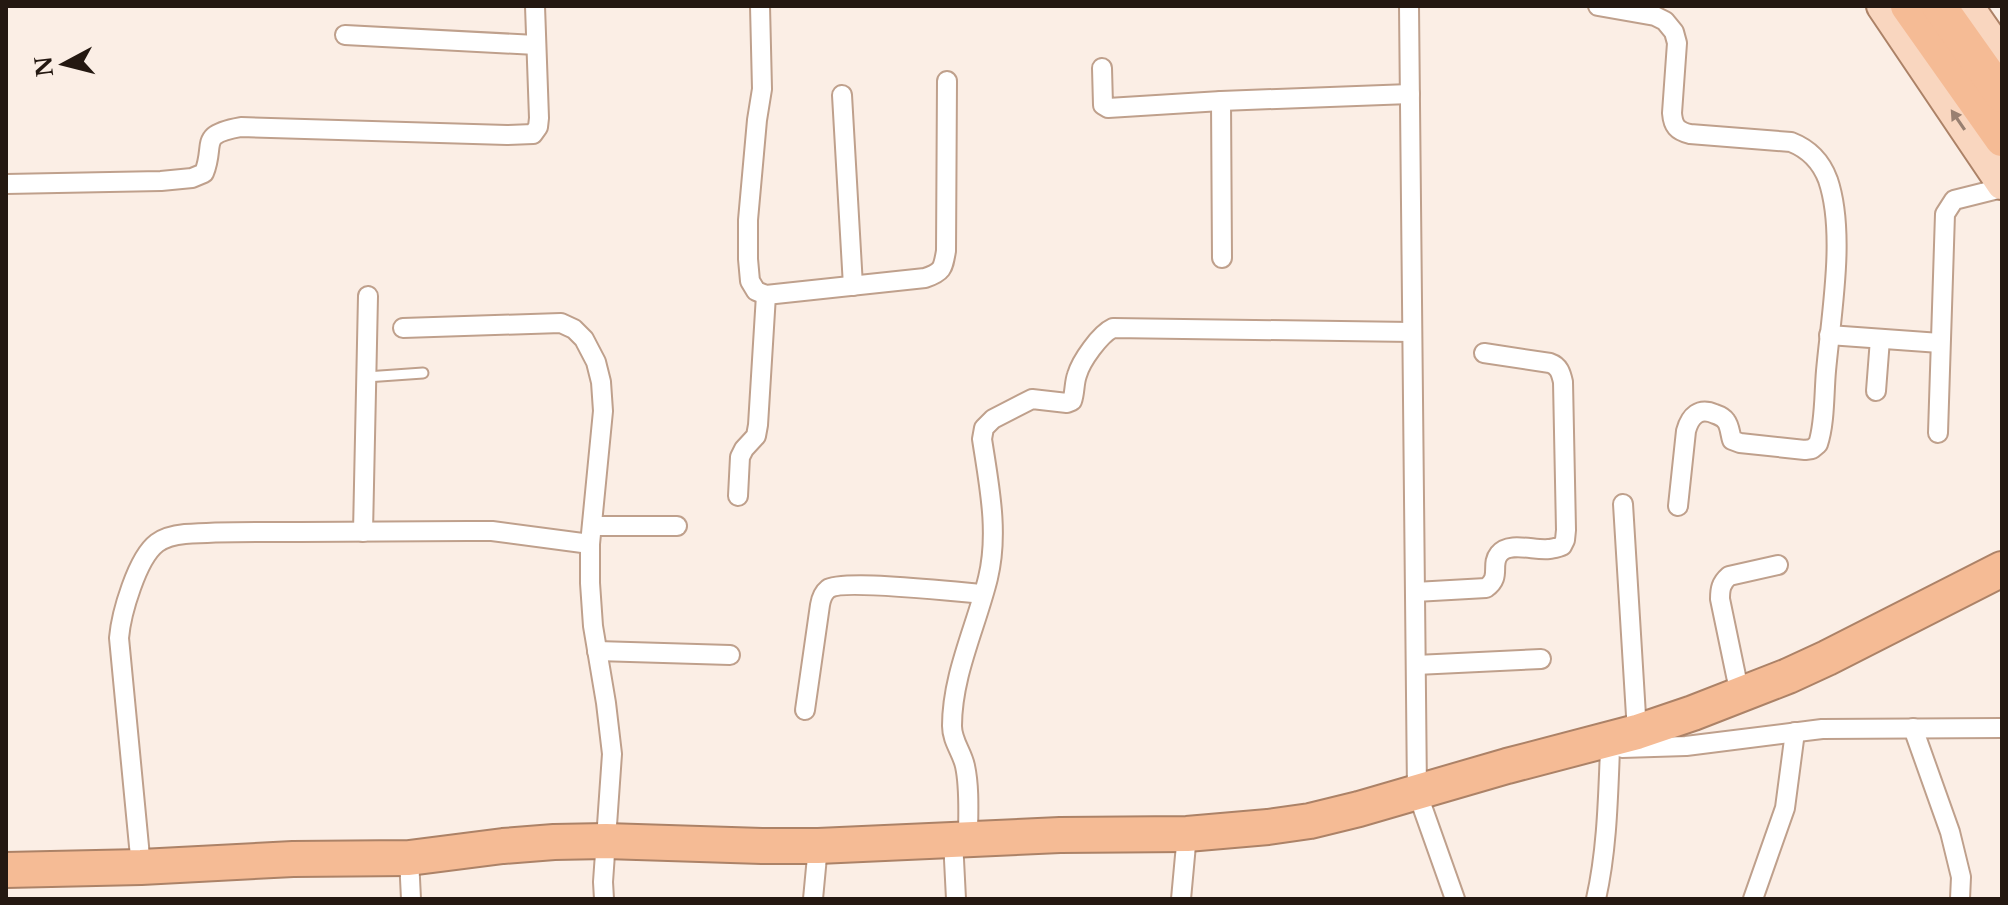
<svg xmlns="http://www.w3.org/2000/svg" width="2008" height="905" viewBox="0 0 2008 905" font-family="'Libre Baskerville',serif">
	<rect width="100%" height="100%" fill="#fbeee5"/>
	<g fill="none" stroke-linecap="round" stroke-linejoin="round">
		<defs>
			<path id="lane" d="M366,377L423,373"/>
			<g id="street">
				<path d="M760,6L762,89L757,120L748,220V259L750,281L756,291L766,295L925,278C943,272 943,268 946,251L947,81"/>
				<path d="M1409,6L1417,792L1455,899"/>
				<path d="M1598,6L1655,16L1665,21L1674,32L1677,43L1672,113C1673,126 1677,131 1690,134L1791,142C1809,149 1821,161 1828,180C1846,233 1831,315 1826,371C1824,393 1825,423 1818,444L1812,449L1805,450L1740,443L1732,440C1730,434 1730,426 1726,421C1724,418 1718,415 1715,414C1699,407 1690,416 1686,431L1678,506"/>
				<path d="M345,35L536,45"/>
				<path d="M1102,68L1103,105L1108,108L1221,101L1410,94"/>
				<path d="M842,95L853,286"/>
				<path d="M1221,101L1222,258"/>
				<path d="M6,184L161,181L192,178L204,173C216,143 197,135 241,127L507,135L533,134L538,127L539,118L535,6"/>
				<path d="M403,328L561,323L574,329L584,339L596,362L601,382L603,411L590,544V583L593,626L606,703L612,754L603,882L604,899"/>
				<path d="M1829,335L1940,343"/>
				<path d="M1876,391L1880,339"/>
				<path d="M1938,433L1945,214L1954,200L2002,188"/>
				<path d="M738,496L740,457L744,449L756,436L758,425L766,295"/>
				<path d="M1623,504L1637,732"/>
				<path d="M592,526H677"/>
				<path d="M363,532L368,296"/>
				<path d="M1415,592L1486,588C1502,577 1490,565 1499,554C1509,541 1535,551 1549,549C1550,549 1561,547 1562,546L1565,540L1566,530L1563,382C1561,373 1559,366 1550,363L1484,353"/>
				<path d="M597,651L730,655"/>
				<path d="M1416,665L1541,659"/>
				<path d="M1740,695L1720,599C1720,589 1721,583 1729,576L1778,565"/>
				<path d="M805,710L820,605C821,599 823,593 828,589C842,579 959,592 983,594"/>
				<path d="M1913,728L1950,832L1961,877L1960,899"/>
				<path d="M1622,748L1686,746L1822,729L2002,728"/>
				<path d="M968,839C968,816 970,789 965,766C962,752 952,741 952,726C952,675 976,627 988,578C999,532 989,485 982,439L984,428L993,419L1032,399L1067,403L1072,401C1075,393 1074,383 1077,375C1081,361 1100,334 1113,328L1412,332"/>
				<path d="M953,840L956,899"/>
				<path d="M409,858L411,899"/>
				<path d="M141,867L119,638C121,614 137,558 157,543C165,537 175,535 185,534C224,531 263,532 301,532C356,532 411,531 467,531H492L590,544"/>
				<path d="M813,899L818,846"/>
				<path d="M1181,899L1187,834"/>
				<path d="M1596,899C1607,850 1608,799 1610,749"/>
				<path d="M1753,899L1785,808L1795,732"/>
			</g>
			<g id="primary">
				<path d="M1882,6L2002,184"/>
				<path d="M1968,6L2002,55"/>
			</g>
			<g id="highway">
				<path d="M1908,6L2002,139"/>
				<path d="M1939,6L2002,95"/>
				<path d="M6,870L141,867L293,859L409,858L503,846L554,842L606,841L762,846H818L1060,835L1187,834L1268,827L1310,821L1359,809L1507,766L1637,732L1693,713L1788,676L1827,658L2002,569"/>
			</g>
		</defs>
		<use href="#lane" stroke="#bfa08c" stroke-width="13"/>
		<use href="#street" stroke="#bfa08c" stroke-width="22"/>
		<use href="#primary" stroke="#ac8267" stroke-width="34"/>
		<use href="#highway" stroke="#ac8267" stroke-width="38"/>
		<use href="#lane" stroke="#fff" stroke-width="9"/>
		<use href="#street" stroke="#fff" stroke-width="18"/>
		<use href="#primary" stroke="#f9d6bf" stroke-width="30"/>
		<use href="#highway" stroke="#f5bb95" stroke-width="34"/>
	</g>
	<defs><path id="oneway-solid" d="M-6-.8H1V-3.2L6.5 0L1 3.2V.8H-6Z" transform="scale(2)"/></defs>
	<use fill="#998071" href="#oneway-solid" transform="translate(1958 120) rotate(-124)"/>
	<rect width="2008" height="905" fill="none" stroke="#241811" stroke-width="16"/>
	<g transform="translate(64 64) rotate(263)" stroke="#fbeee5" stroke-width="6" paint-order="stroke">
	<path d="M0-6L14 30L0 20L-14 30Z" fill="#241811"/>
	<text y="-12" font-size="22" font-weight="bold" text-anchor="middle" fill="#241811">N</text>
	</g>
</svg>
